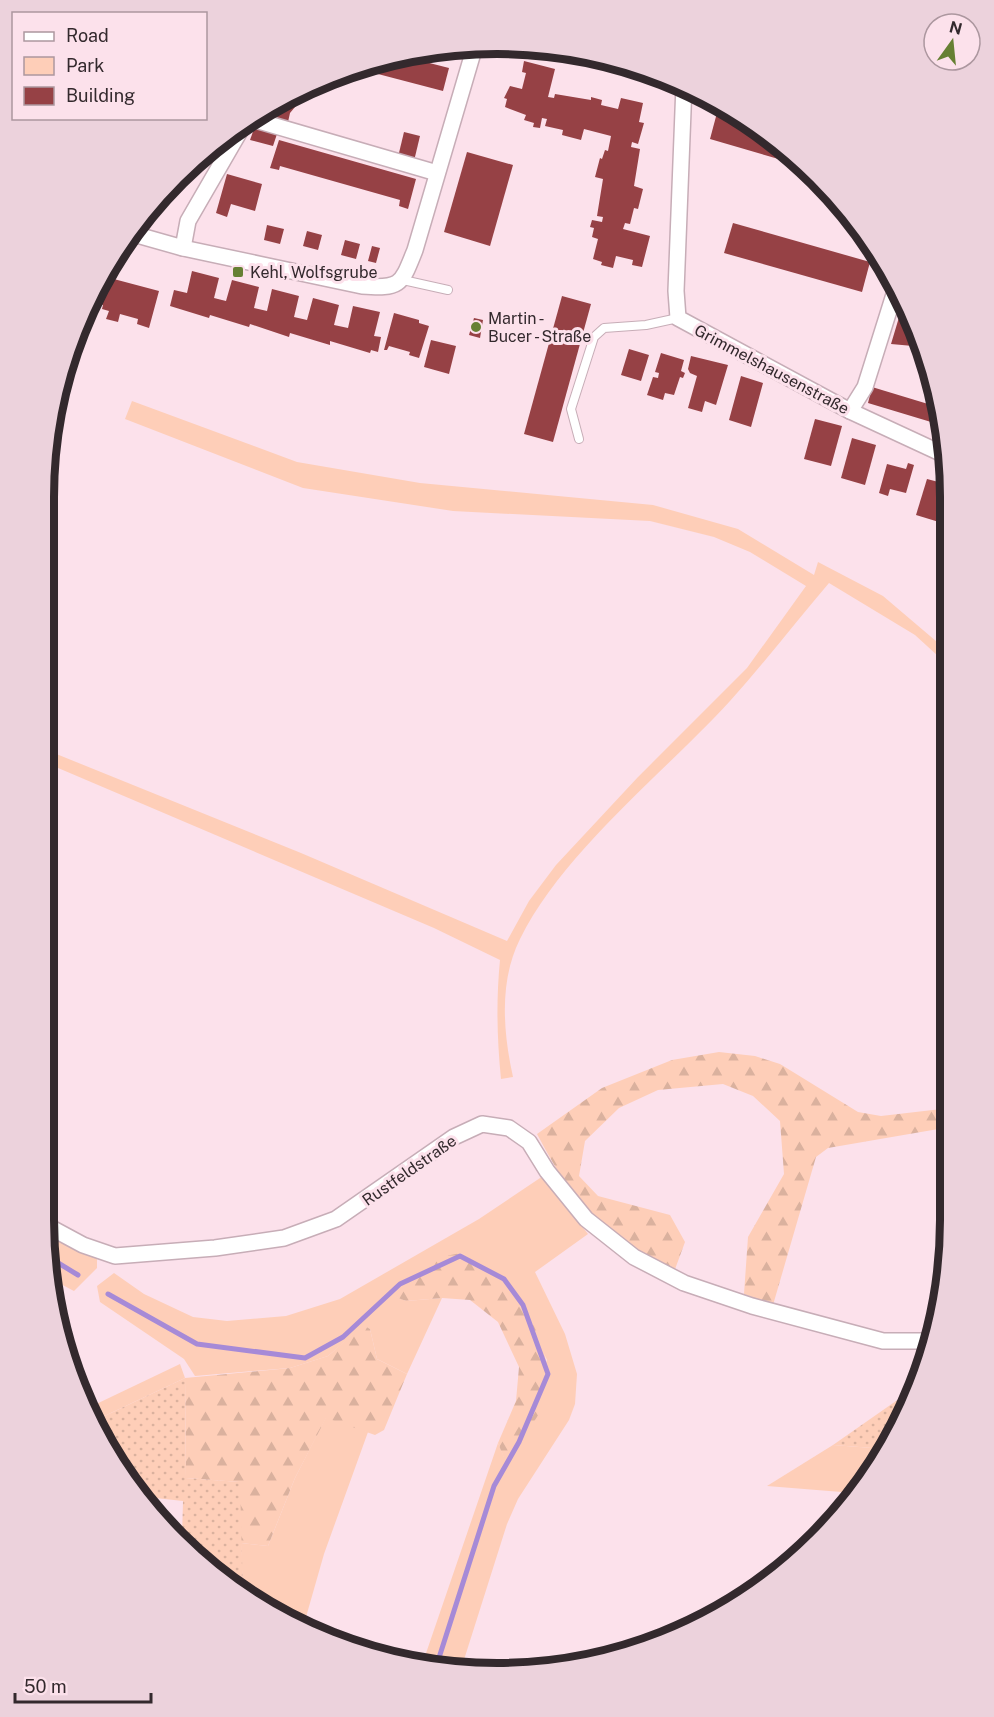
<svg xmlns="http://www.w3.org/2000/svg" width="994" height="1717" viewBox="0 0 994 1717" font-family="'Public Sans',sans-serif">
	<defs>
		<pattern id="forest-firs" width="22" height="20" patternUnits="userSpaceOnUse" patternTransform="scale(1.5)"><rect width="22" height="20" fill="#feceb8"/><path d="M5 1l3.5 6h-7zM16 11l3.5 6h-7z" fill="#dab19e"/></pattern>
		<pattern id="garden-dots" width="8" height="8" patternUnits="userSpaceOnUse" patternTransform="scale(1.5)"><rect width="8" height="8" fill="#feceb8"/><path d="M2 2h.1M6 6h.1" fill="none" stroke="#dab19e" stroke-width="1.8" stroke-linecap="round"/></pattern>
	</defs>
	<rect width="100%" height="100%" fill="#fce1eb"/>
	<g fill="#feceb8">
		<path d="M132,401L297,462L420,483L653,505L738,529L814,575L818,562L883,596L950,653V667L915,635L829,583C796,622 764,663 730,701C664,773 563,852 520,939C499,981 503,1032 513,1077L501,1079C497,1038 496,1001 500,960L434,928L44,762V749L301,853L507,941L529,901L556,865L638,777L747,668L806,586L750,552L714,537L650,521L453,511L303,488L125,419Z"/>
		<path d="M543,1176L588,1234L535,1272L565,1334L577,1374L575,1404L569,1420L518,1499L507,1524L462,1666L423,1662L498,1443L504,1457L547,1360C524,1307 516,1279 461,1253L388,1293L406,1301L442,1298L407,1374L377,1359L370,1329L363,1326L328,1356L290,1368L195,1376L184,1359L100,1302L97,1286L114,1273L144,1294L193,1317L227,1321L286,1316L340,1299L479,1219Z"/>
		<path d="M45,1229L97,1257V1268L74,1291L53,1280Z"/>
		<path d="M180,1364L185,1378L96,1420L90,1407Z"/>
		<path d="M326,1417L368,1432L324,1554L304,1624L243,1595L241,1543L268,1546L295,1478Z"/>
		<path d="M833,1445L885,1449L874,1472L854,1493L767,1486Z"/>
	</g>
	<g fill="url(#forest-firs)">
		<path d="M719,1052L755,1056L780,1064L858,1112L881,1116L950,1108V1127L828,1148L816,1157L773,1305L744,1294L748,1237L784,1174L780,1121L753,1096L723,1084L658,1090L619,1108L585,1141L579,1176L598,1196L670,1215L685,1242L674,1272C655,1262 634,1253 617,1240C581,1213 558,1173 537,1134L602,1088L672,1060Z"/>
		<path d="M461,1253C470,1257 482,1261 490,1267C521,1294 555,1351 547,1393C543,1416 519,1441 504,1458L498,1443L516,1401L519,1367L498,1322L470,1300L442,1298L406,1301L388,1294L440,1257Z"/>
		<path d="M363,1325L370,1329L377,1359L407,1374L384,1430L375,1435L326,1418L295,1478L268,1546L241,1543L239,1482L186,1478L185,1378L290,1368L328,1356Z"/>
	</g>
	<g fill="url(#garden-dots)">
		<path d="M185,1378L186,1478L240,1482L243,1595L182,1538L183,1501L137,1496L96,1420Z"/>
		<path d="M916,1387L885,1449L833,1445Z"/>
	</g>
	<g fill="none" stroke-linecap="round" stroke-linejoin="round">
		<g stroke="#a68ad7" stroke-width="5">
			<path d="M50,1258L78,1275"/>
			<path d="M108,1294L197,1344L305,1358L343,1337L400,1284L460,1256L504,1279L523,1305L548,1374L519,1442L494,1486L437,1664"/>
		</g>
	</g>
	<g fill="#964145">
		<path d="M398,55L449,68L443,91L355,68Z"/>
		<path d="M524,61L555,69L548,97L554,98L555,94L591,100V97L602,100L601,105L618,109L621,98L643,103L639,122L644,123L638,144L632,142L631,147L640,149L634,186L643,189L638,209L634,208L630,224L625,223L623,229L650,236L642,267L632,265L633,260L616,256L613,268L601,265L602,262L593,259L598,239L592,237L594,228L590,227L592,220L602,222L603,217L597,216L603,179L595,177L600,158L602,159L605,150L608,151L611,136L584,129L581,140L562,135L563,130L545,126L547,119L542,118L540,128L533,127L534,123L524,120L526,115L505,107L507,99L504,98L510,86L522,89L526,73L522,72Z"/>
		<path d="M298,92H302L300,101L290,113L288,122L272,118L279,103Z"/>
		<path d="M718,109L749,120L806,167L710,139Z"/>
		<path d="M255,126L278,131L273,146L250,140Z"/>
		<path d="M404,132L420,136L414,161L398,157Z"/>
		<path d="M279,140L416,179L408,209L399,206L400,200L280,166L279,170L270,168Z"/>
		<path d="M467,152L513,165L490,246L444,232Z"/>
		<path d="M227,174L262,184L255,211L231,204L227,217L216,213Z"/>
		<path d="M146,213L153,215L150,228L137,224Z"/>
		<path d="M733,223L870,262L862,292L724,253Z"/>
		<path d="M267,225L284,229L280,244L264,240Z"/>
		<path d="M307,231L322,235L318,250L303,246Z"/>
		<path d="M345,240L360,244L356,259L341,255Z"/>
		<path d="M372,246L380,248L376,263L368,261Z"/>
		<path d="M192,271L219,278L214,298L226,301L232,280L259,287L254,308L267,311L272,289L299,296L294,317L307,320L313,298L339,305L334,325L348,328L353,306L380,312L374,336L381,337L378,352L371,350L370,353L330,341V345L290,333L289,337L250,324L249,327L210,315L209,318L170,306L174,290L187,293Z"/>
		<path d="M107,272L111,273L110,278L159,291L149,328L137,324L138,319L120,314L118,322L106,319L109,311L102,309L103,305L92,302Z"/>
		<path d="M562,296L591,304L553,442L524,434Z"/>
		<path d="M394,313L419,320V323L429,326L419,358L409,355L410,352L389,346L387,350H384Z"/>
		<path d="M900,314L911,317L921,338L916,337L913,346L891,344Z"/>
		<path d="M474,318L483,320L480,338L469,335Z"/>
		<path d="M431,340L456,346L449,374L424,367Z"/>
		<path d="M629,349L649,355L641,381L621,375Z"/>
		<path d="M661,353L684,360L681,371L685,373L683,378L680,377L674,395L665,393L663,400L647,395L653,377L658,378L659,373L655,372Z"/>
		<path d="M691,356L728,365L716,405L705,401L702,412L688,408L697,376L690,373L688,369Z"/>
		<path d="M741,376L763,383L751,427L729,420Z"/>
		<path d="M872,387L938,407L941,425L868,403Z"/>
		<path d="M815,419L842,426L831,466L804,459Z"/>
		<path d="M852,438L876,445L865,485L841,478Z"/>
		<path d="M908,463L914,465L906,493L890,489L888,496L879,493L887,464L906,469Z"/>
		<path d="M927,479L950,485L939,522L916,515Z"/>
	</g>
	<g fill="none" stroke-linecap="round" stroke-linejoin="round">
		<defs>
			<g id="service">
				<path d="M403,280L448,290"/>
				<path d="M579,439L571,409L594,337L604,328L646,325L678,318"/>
			</g>
			<g id="minor">
				<path d="M684,85L676,291L678,318L850,411L947,456"/>
				<path d="M248,118L437,173"/>
				<path d="M130,233L183,248L362,286C401,289 401,285 415,250L475,46"/>
				<path d="M183,248L188,221L247,119"/>
				<path d="M850,411L865,387L897,285"/>
				<path d="M44,1224L83,1245L115,1256L215,1248L284,1238L336,1219L454,1137L482,1124L509,1128L529,1142L547,1171L586,1219L634,1257L684,1283L752,1306L883,1341H931"/>
			</g>
		</defs>
		<use href="#service" stroke="#c7adb7" stroke-width="10"/>
		<use href="#minor" stroke="#c7adb7" stroke-width="18"/>
		<use href="#service" stroke="#fff" stroke-width="8"/>
		<use href="#minor" stroke="#fff" stroke-width="15"/>
	</g>
	<g fill="#668033" stroke="#fce1eb" stroke-width="2">
		<rect x="232" y="266" width="12" height="12" rx="3"/>
		<circle cx="476" cy="327" r="6"/>
	</g>
	<g text-anchor="middle" stroke-width="6" stroke-linejoin="round" paint-order="stroke">
		<g font-size="16" fill="#33292d" stroke="#fce1eb" text-anchor="start">
			<text x="250" y="278">Kehl, Wolfsgrube</text>
			<text x="488" y="324">Martin -<tspan x="488" dy="18">Bucer - Straße</tspan></text>
		</g>
		<g font-size="16" fill="#33292d" stroke="#fce1eb">
			<text transform="translate(772 369) rotate(28)" y="6">Grimmelshausenstraße</text>
			<text transform="translate(409 1170) rotate(-35)" y="6">Rustfeldstraße</text>
		</g>
	</g>
	<path d="M0 0H994V1717H0ZM497 54H497A443 443 0 0 1 940 497V1220A443 443 0 0 1 497 1663H497A443 443 0 0 1 54 1220V497A443 443 0 0 1 497 54Z" fill="#ecd2dc" fill-rule="evenodd"/>
	<path fill="none" stroke="#33292d" stroke-width="8" d="M497 54H497A443 443 0 0 1 940 497V1220A443 443 0 0 1 497 1663H497A443 443 0 0 1 54 1220V497A443 443 0 0 1 497 54Z"/>
	<rect x="12" y="12" width="195" height="108" fill="#fce1eb" stroke="#ac979f" stroke-width="1.5"/>
	<rect x="24" y="32" width="30" height="9" fill="#ffffff" stroke="#ac979f" stroke-width="1.5"/>
	<text x="66" y="42" font-size="18" fill="#33292d">Road</text>
	<rect x="24" y="57" width="30" height="18" fill="#feceb8" stroke="#ac979f" stroke-width="1.5"/>
	<text x="66" y="72" font-size="18" fill="#33292d">Park</text>
	<rect x="24" y="87" width="30" height="18" fill="#964145" stroke="#ac979f" stroke-width="1.5"/>
	<text x="66" y="102" font-size="18" fill="#33292d">Building</text>
	<g transform="translate(952 42) rotate(15)"><circle r="28" fill="#fce1eb" stroke="#ac979f" stroke-width="1.5"/>
	<path d="M0-4.5L10 22L0 15L-10 22Z" fill="#668033"/>
	<text y="-9" font-size="16" font-weight="bold" text-anchor="middle" fill="#33292d">N</text>
	</g>
	<path d="M15 1693v9h136v-9" fill="none" stroke="#33292d" stroke-width="3"/>
	<text x="24" y="1693" font-size="18" fill="#33292d" stroke="#fce1eb" stroke-width="4.5" paint-order="stroke">50 m</text>
</svg>
